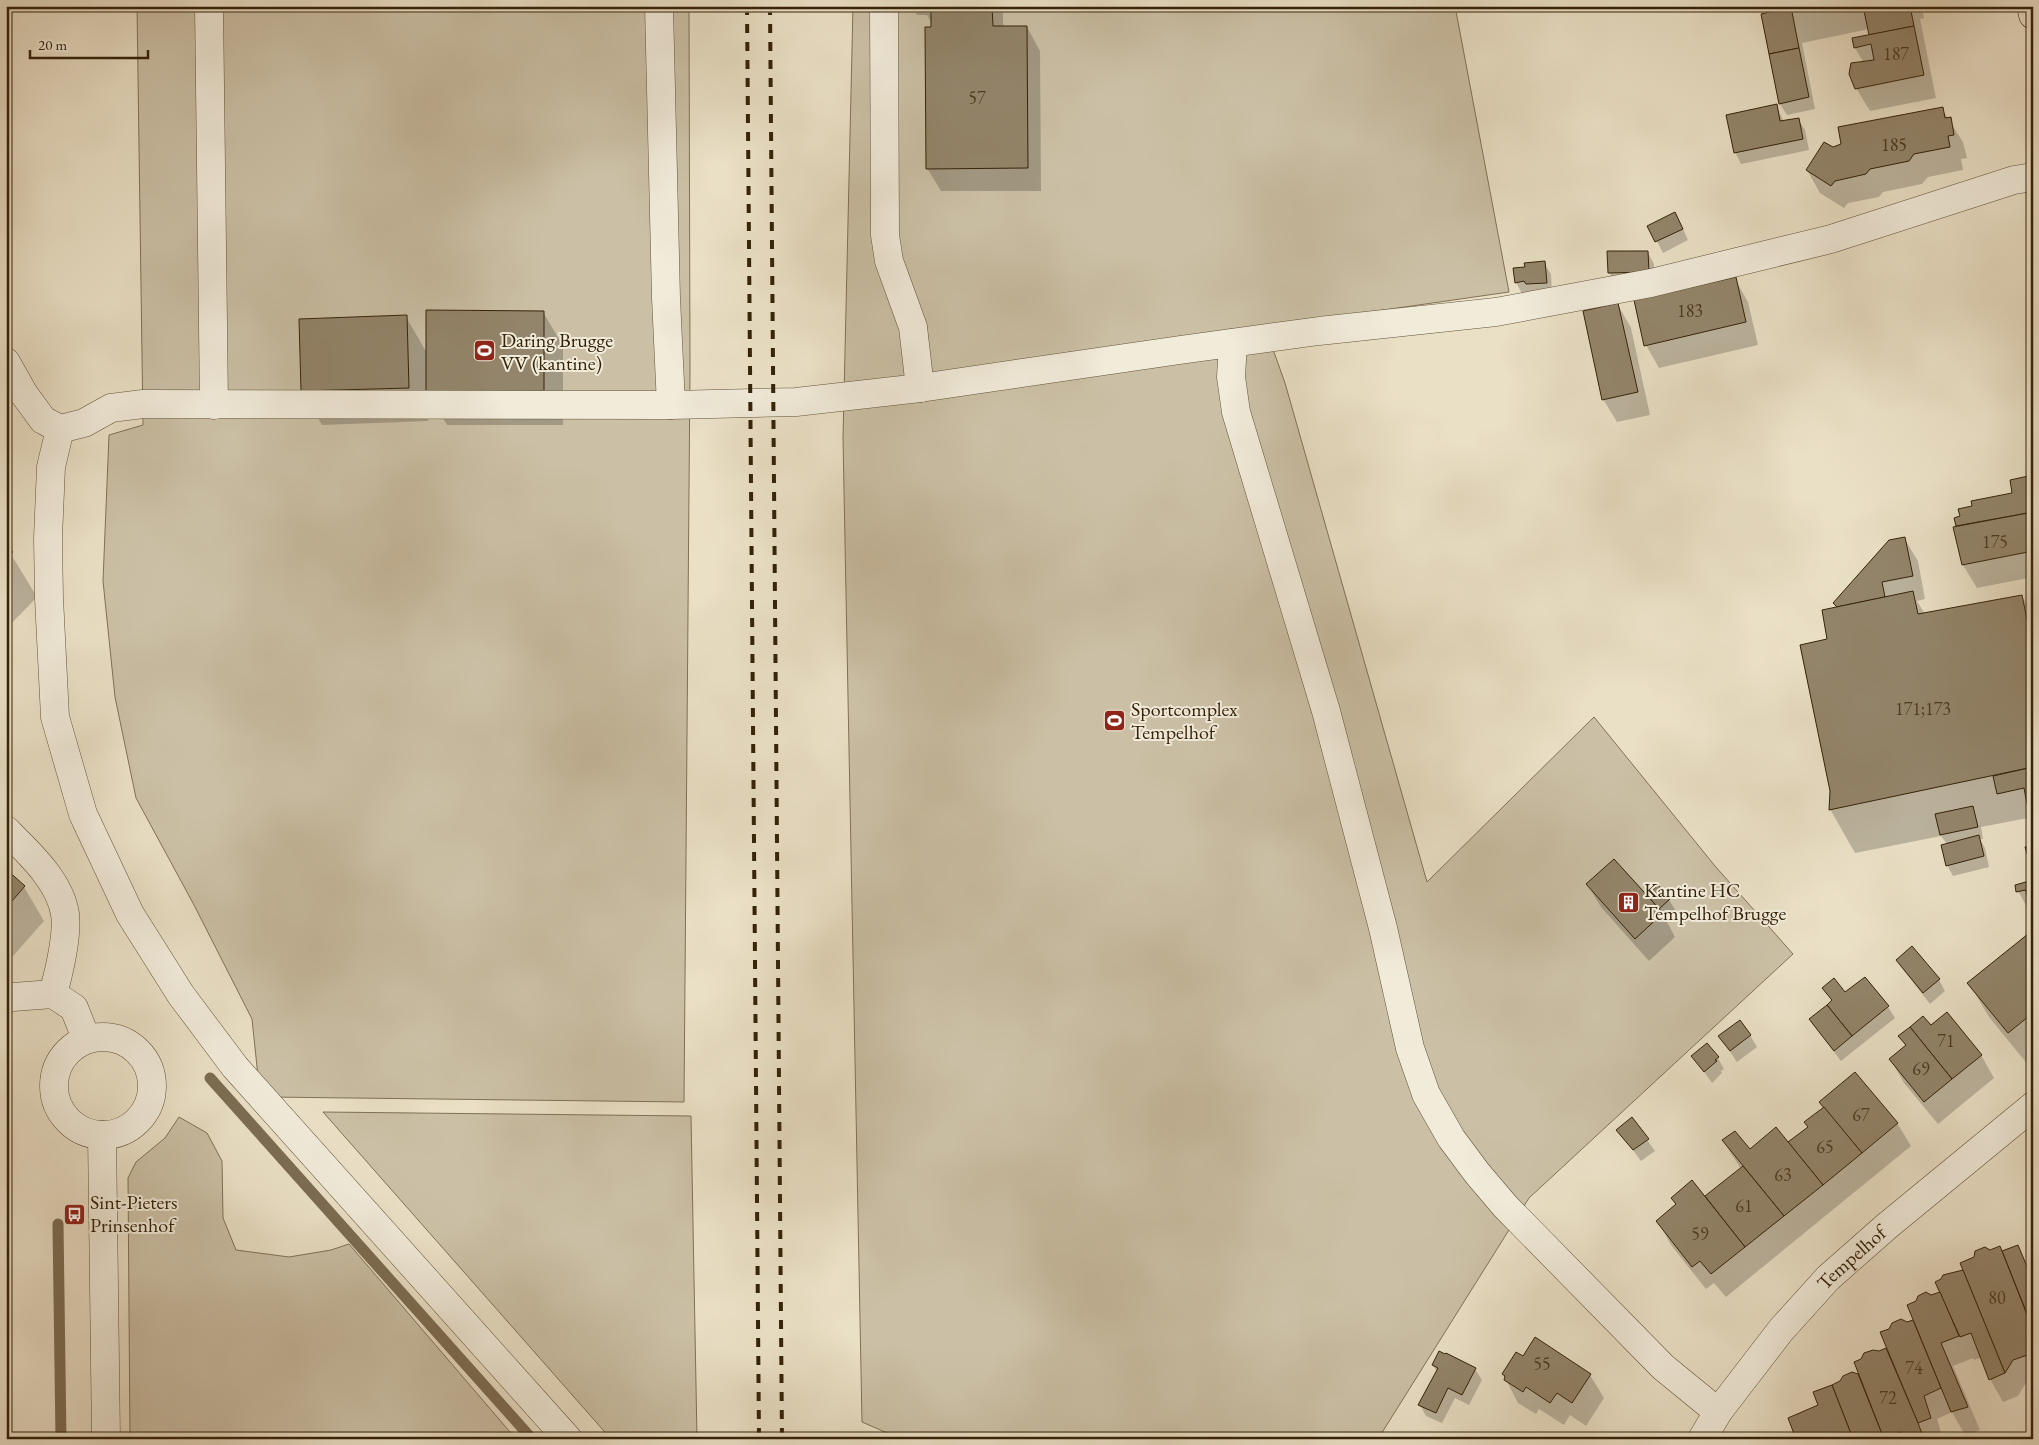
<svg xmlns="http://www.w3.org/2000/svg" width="2039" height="1445" viewBox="0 0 2039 1445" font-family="'EB Garamond',serif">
	<rect width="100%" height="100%" fill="#eae0c6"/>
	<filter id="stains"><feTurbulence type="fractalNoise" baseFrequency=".004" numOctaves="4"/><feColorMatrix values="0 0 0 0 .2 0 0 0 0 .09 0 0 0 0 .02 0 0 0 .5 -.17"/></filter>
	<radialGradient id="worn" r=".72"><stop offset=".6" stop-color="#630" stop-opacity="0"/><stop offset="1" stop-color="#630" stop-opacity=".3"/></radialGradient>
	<g fill="#cbc0a6" stroke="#807157">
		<path d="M137,6H689L690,369L684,1102L269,1097L259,1086L252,1019L194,905L136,798L115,697L103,581L109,435L143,425Z"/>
		<path d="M853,6H1455L1509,292L1265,327L1285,383L1427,882L1594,717L1715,866L1793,954L1529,1198L1378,1439H901L862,1422L843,438Z"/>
		<path d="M323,1112L691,1116L697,1439H611Z"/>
		<path d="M179,1117L207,1133L222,1161L223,1218L236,1250L289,1257L331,1250L349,1244L516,1439H130L128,1178L136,1162L165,1138Z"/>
	</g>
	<g fill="#0003">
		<path d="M912,6H1003V24L1005,27H1027L1040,51L1041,191H941L927,168L932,24L927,15H917Z"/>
		<path d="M1767,6H1922L1924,18L1920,19L1936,98L1870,111L1856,88L1864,63L1855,48L1870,36L1869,29L1802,43L1815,109L1787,115L1780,104Z"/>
		<path d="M1776,106L1784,122L1798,119L1805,130L1809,150L1741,164L1735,152Z"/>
		<path d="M1942,109L1963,142L1967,158L1961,159L1963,170L1928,177L1922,184L1883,192L1879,197L1848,203L1844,208L1820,193L1807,170L1832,148Z"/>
		<path d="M1681,224L1688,240L1663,253L1649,226Z"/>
		<path d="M1648,253L1654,264V283L1615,284L1609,272Z"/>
		<path d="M1544,263L1551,274L1552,294H1522L1516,282Z"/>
		<path d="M1735,279L1748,302L1758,345L1659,368L1646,345Z"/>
		<path d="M1618,305L1631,328L1650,415L1617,422L1603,399Z"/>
		<path d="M543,312L563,346V425H447L427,392L428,421L322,425L303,391L406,317L427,353Z"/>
		<path d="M2033,477V577L1977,588L1963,565L1955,519L1961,517L1974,507L2014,494Z"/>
		<path d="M1904,538L1918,561L1925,599L1917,601L1925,614L2022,596L2033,615V817L1981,827L1983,839H1980L1985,848L1989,867L1953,876L1947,865V844L1941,836L1855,853L1830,809L1829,640L1837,608L1834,603Z"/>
		<path d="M6,546L37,597L6,629Z"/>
		<path d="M6,871L24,887L44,921L6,964Z"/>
		<path d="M2033,881V914H2031L2018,891Z"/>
		<path d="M1587,884L1647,897L1657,887L1669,900L1676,911L1666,920L1675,937L1649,961L1601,907Z"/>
		<path d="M2033,932V1063L2029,1066L1989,1017L1969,983Z"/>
		<path d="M1912,948L1939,980L1945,991L1930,1004L1904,971L1897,960Z"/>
		<path d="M1824,988L1888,1007L1895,1018L1841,1061L1817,1030L1810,1019L1832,1002Z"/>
		<path d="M1931,1027L1981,1055L1994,1078L1938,1124L1904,1083L1891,1060L1906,1047L1900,1036Z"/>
		<path d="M1750,1035L1757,1047L1737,1062L1720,1037Z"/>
		<path d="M1693,1056L1718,1058L1724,1069L1721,1071L1722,1073L1712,1083Z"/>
		<path d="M1632,1119L1655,1151L1641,1161L1618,1130Z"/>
		<path d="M1897,1123L1911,1146L1726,1297L1714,1283L1706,1289L1671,1245L1658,1221L1705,1198L1741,1169L1723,1141L1750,1151Z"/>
		<path d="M2018,1246L2033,1279V1380L2026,1383L2018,1396L2003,1402L1990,1379L1982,1357L1974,1360L1973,1358L1953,1366L1980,1430L1965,1435L1952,1412L1937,1419L1943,1439H1797L1820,1406L1841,1382L1852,1374L1860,1375L1879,1353L1888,1348L1907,1324L1915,1321L1931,1296L1941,1293L1964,1271L1990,1252L2002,1253Z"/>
		<path d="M1523,1357L1590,1375L1604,1398L1586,1426L1570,1415L1564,1425L1539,1409L1536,1414L1518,1403L1503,1374Z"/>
		<path d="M1433,1365L1475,1369L1482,1380L1469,1405L1455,1398L1442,1423L1426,1416L1420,1405L1437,1372Z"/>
	</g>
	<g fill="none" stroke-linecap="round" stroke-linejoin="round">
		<g stroke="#7c6d53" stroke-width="11">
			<path d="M210,1078L532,1439"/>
			<path d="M58,1224L61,1439"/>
		</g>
	</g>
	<g fill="#93856b" stroke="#342208">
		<path d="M931,6H992L993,26H1027L1028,168L926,169L925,27H931Z"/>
		<path d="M1766,6H1797L1767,12Z"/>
		<path d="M1863,6H1910L1914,26L1869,35Z"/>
		<path d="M1791,7L1799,48L1769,54L1761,14Z"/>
		<path d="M1914,26L1924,75L1855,89L1849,74L1851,63L1874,60L1871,44L1854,48L1852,38Z"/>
		<path d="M1799,48L1809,97L1779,104L1769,54Z"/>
		<path d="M1777,104L1780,121L1799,118L1803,139L1734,153L1726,115Z"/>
		<path d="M1943,107L1945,118L1951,117L1954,135L1948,136L1950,147L1914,154L1909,161L1870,169L1866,174L1835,181L1831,186L1806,170L1824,142L1833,147L1841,144L1838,127Z"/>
		<path d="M1675,212L1683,229L1655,242L1647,226Z"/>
		<path d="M1607,251H1648L1649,272L1608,273Z"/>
		<path d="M1545,261L1547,283L1526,284L1524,281L1515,283L1513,268L1525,267L1524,263Z"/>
		<path d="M1736,277L1746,322L1644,346L1634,300Z"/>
		<path d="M1618,303L1638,392L1602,400L1583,311Z"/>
		<path d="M426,310L544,311V391H426Z"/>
		<path d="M407,315L409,388L301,391L299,319Z"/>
		<path d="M2033,475V512L1956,526L1954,518L1960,516L1958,509L1972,506L1971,501L2012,493L2010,480Z"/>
		<path d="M2028,513L2033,534V551L1962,565L1953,527Z"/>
		<path d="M1905,537L1913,576L1882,582L1885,597L1837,607L1833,603L1889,540Z"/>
		<path d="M6,544L13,552L6,559Z"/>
		<path d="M1913,591L1918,614L2022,595L2033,650V767L1829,810L1830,791L1800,645L1827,639L1822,610Z"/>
		<path d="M2033,767V803L2027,804L2024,788L1997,794L1993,776Z"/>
		<path d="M1973,806L1978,827L1940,835L1935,814Z"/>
		<path d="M1979,835L1984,856L1946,866L1941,845Z"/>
		<path d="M2033,845V874L2025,847Z"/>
		<path d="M1614,859L1663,913L1635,939L1586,884Z"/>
		<path d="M6,869L25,886L6,908Z"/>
		<path d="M2033,880V918L2026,890L2016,892L2015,885Z"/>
		<path d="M1658,885L1670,899L1659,909L1647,895Z"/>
		<path d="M2033,930V1013L2008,1033L1967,983Z"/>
		<path d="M1912,946L1940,979L1923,993L1896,960Z"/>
		<path d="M1865,977L1889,1006L1852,1036L1827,1005L1832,1000L1822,988L1834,978L1845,992Z"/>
		<path d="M1827,1005L1852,1036L1834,1051L1809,1019Z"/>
		<path d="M1947,1012L1982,1055L1952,1079L1910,1027L1923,1016L1931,1025Z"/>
		<path d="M1740,1020L1751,1035L1730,1051L1718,1036Z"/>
		<path d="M1910,1027L1952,1079L1924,1102L1889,1059L1906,1045L1898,1036Z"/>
		<path d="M1707,1043L1719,1057L1715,1060L1717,1061L1704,1072L1691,1056Z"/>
		<path d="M1855,1072L1898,1123L1862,1153L1819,1102Z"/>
		<path d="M1824,1107L1862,1153L1823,1185L1788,1142L1808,1127L1804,1122Z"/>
		<path d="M1632,1117L1649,1139L1633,1150L1616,1130Z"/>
		<path d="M1776,1127L1823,1185L1784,1216L1722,1140L1735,1131L1750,1149Z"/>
		<path d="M1743,1166L1784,1216L1745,1247L1705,1196Z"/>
		<path d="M1692,1180L1745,1247L1711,1274L1700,1261L1692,1267L1656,1221L1676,1204L1671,1198Z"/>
		<path d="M2018,1245L2033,1281L2032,1326L2002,1251Z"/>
		<path d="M2000,1246L2033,1330V1353L2013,1360L2005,1373L1960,1263L1974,1257L1975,1251L1985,1247L1990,1250Z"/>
		<path d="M1963,1270L2005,1373L1989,1380L1971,1333L1960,1337L1935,1282L1941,1279L1943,1275Z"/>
		<path d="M1926,1292L1931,1295L1940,1292L1959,1336L1941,1343L1968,1407L1951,1412L1907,1305L1916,1301L1918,1296Z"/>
		<path d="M1901,1319L1907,1322L1913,1320L1941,1388L1924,1396L1931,1418L1918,1423L1880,1332L1889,1329L1892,1323Z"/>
		<path d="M1535,1337L1591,1374L1572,1403L1557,1393L1550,1403L1526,1387L1523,1392L1504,1380L1505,1376L1502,1374L1516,1352L1523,1356Z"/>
		<path d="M1886,1348L1918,1423L1924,1439H1903L1900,1432L1884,1439L1854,1362L1861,1359L1864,1353L1873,1350L1879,1351Z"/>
		<path d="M1439,1351L1445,1354L1446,1353L1476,1368L1462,1395L1448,1388L1436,1413L1418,1405L1438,1368L1432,1365Z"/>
		<path d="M1852,1372L1858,1374L1884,1439H1853L1832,1385L1840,1381L1843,1376Z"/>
		<path d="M1832,1385L1853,1439H1796L1788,1418L1818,1405L1813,1392Z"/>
	</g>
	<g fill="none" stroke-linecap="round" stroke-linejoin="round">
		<defs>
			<g id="minor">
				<path d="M209,6L214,405"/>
				<path d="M659,6L666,298L671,405"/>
				<path d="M884,6L885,235L889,261L913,327L920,388"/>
				<path d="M1233,343L1231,377L1236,412L1326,711L1383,928L1410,1048L1426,1094L1451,1138L1477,1173L1505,1206L1663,1367L1718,1412"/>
				<path d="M6,362L24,394L43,420L60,429L84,423L111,408L143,404L671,405L796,402L920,388L1180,350L1319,331L1496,312L1651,283L1831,239L2014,180L2033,177"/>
				<path d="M60,429L51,467L48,538L49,598L55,717L83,814L130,914L181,995L235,1067L568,1439"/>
				<path d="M6,830C29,853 60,881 65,914C68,937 59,972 53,994L74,1008L86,1038"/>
				<path d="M6,996L13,997L53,994"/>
				<circle cx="103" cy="1086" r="49"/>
				<path d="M102,1135L106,1439"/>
				<path id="s1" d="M1702,1439L1718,1412L1781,1330L1828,1278L1887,1226L2033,1106"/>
			</g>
			<path id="major" d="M2031,6L2033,15"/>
		</defs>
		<use href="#minor" stroke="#625238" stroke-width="29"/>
		<use href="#major" stroke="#342208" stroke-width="29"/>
		<use href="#minor" stroke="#f1ebda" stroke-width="28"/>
		<use href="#major" stroke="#eae0c6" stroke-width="28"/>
		<g stroke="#342208" stroke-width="4" stroke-dasharray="9 9" stroke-linecap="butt">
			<path d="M747,6L759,1439"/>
			<path d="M770,6L782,1439"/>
		</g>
	</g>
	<defs>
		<symbol id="stadium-square" viewBox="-11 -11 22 22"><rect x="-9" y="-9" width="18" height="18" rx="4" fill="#8f2418" stroke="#f1ebda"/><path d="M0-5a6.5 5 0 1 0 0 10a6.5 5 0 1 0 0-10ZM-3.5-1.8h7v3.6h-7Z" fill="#fff"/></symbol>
		<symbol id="building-square" viewBox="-11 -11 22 22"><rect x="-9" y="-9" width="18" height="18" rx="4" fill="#8f2418" stroke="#f1ebda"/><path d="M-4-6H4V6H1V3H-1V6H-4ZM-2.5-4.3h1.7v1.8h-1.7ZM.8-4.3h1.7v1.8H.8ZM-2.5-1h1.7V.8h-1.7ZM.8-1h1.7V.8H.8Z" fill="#fff"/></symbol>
		<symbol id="bus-square" viewBox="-11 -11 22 22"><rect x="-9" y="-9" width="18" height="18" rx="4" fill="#8f2418" stroke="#f1ebda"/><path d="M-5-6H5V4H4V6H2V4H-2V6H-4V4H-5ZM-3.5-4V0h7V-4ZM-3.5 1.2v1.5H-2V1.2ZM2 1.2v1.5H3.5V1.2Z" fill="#fff"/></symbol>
	</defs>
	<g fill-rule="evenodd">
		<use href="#stadium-square" x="472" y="338" width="25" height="25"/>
		<use href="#stadium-square" x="1102" y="708" width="25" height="25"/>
		<use href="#building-square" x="1616" y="890" width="25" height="25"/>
		<use href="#bus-square" x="62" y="1202" width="25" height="25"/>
	</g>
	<g text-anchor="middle" stroke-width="4" stroke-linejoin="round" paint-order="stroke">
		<g font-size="18" fill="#4c3b21">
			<text x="1896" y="60">187</text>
			<text x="977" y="104">57</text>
			<text x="1894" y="151">185</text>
			<text x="1690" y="317">183</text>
			<text x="1995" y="548">175</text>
			<text x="1923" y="715">171;173</text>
			<text x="1946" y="1047">71</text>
			<text x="1921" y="1075">69</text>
			<text x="1861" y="1121">67</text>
			<text x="1825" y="1153">65</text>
			<text x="1783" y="1181">63</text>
			<text x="1744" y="1212">61</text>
			<text x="1700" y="1240">59</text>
			<text x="1997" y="1304">80</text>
			<text x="1542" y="1370">55</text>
			<text x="1914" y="1374">74</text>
			<text x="1888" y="1404">72</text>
		</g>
		<g font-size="20" fill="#342208" stroke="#f1ebda" text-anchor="start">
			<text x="501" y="347">Daring Brugge<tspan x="501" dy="23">VV (kantine)</tspan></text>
			<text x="1131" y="716">Sportcomplex<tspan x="1131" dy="23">Tempelhof</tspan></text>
			<text x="1644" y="897">Kantine HC<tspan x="1644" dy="23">Tempelhof Brugge</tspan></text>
			<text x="90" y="1209">Sint-Pieters<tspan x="90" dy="23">Prinsenhof</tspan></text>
		</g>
		<g font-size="20" fill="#342208" stroke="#f1ebda">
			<text dy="7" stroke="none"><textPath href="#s1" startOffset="236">Tempelhof</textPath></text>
		</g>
	</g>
	<rect width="2039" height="1445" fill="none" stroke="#eae0c6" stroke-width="25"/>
	<rect x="8" y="8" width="2024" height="1430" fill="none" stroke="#342208" stroke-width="2.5"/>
	<rect x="12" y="12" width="2014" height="1420" fill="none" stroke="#342208"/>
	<path d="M30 50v8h118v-8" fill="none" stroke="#342208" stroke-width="2.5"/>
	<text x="38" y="50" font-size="15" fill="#342208" stroke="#f1ebda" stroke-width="4" paint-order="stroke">20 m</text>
	<rect width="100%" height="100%" filter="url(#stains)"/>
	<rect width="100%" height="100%" fill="url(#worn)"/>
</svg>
